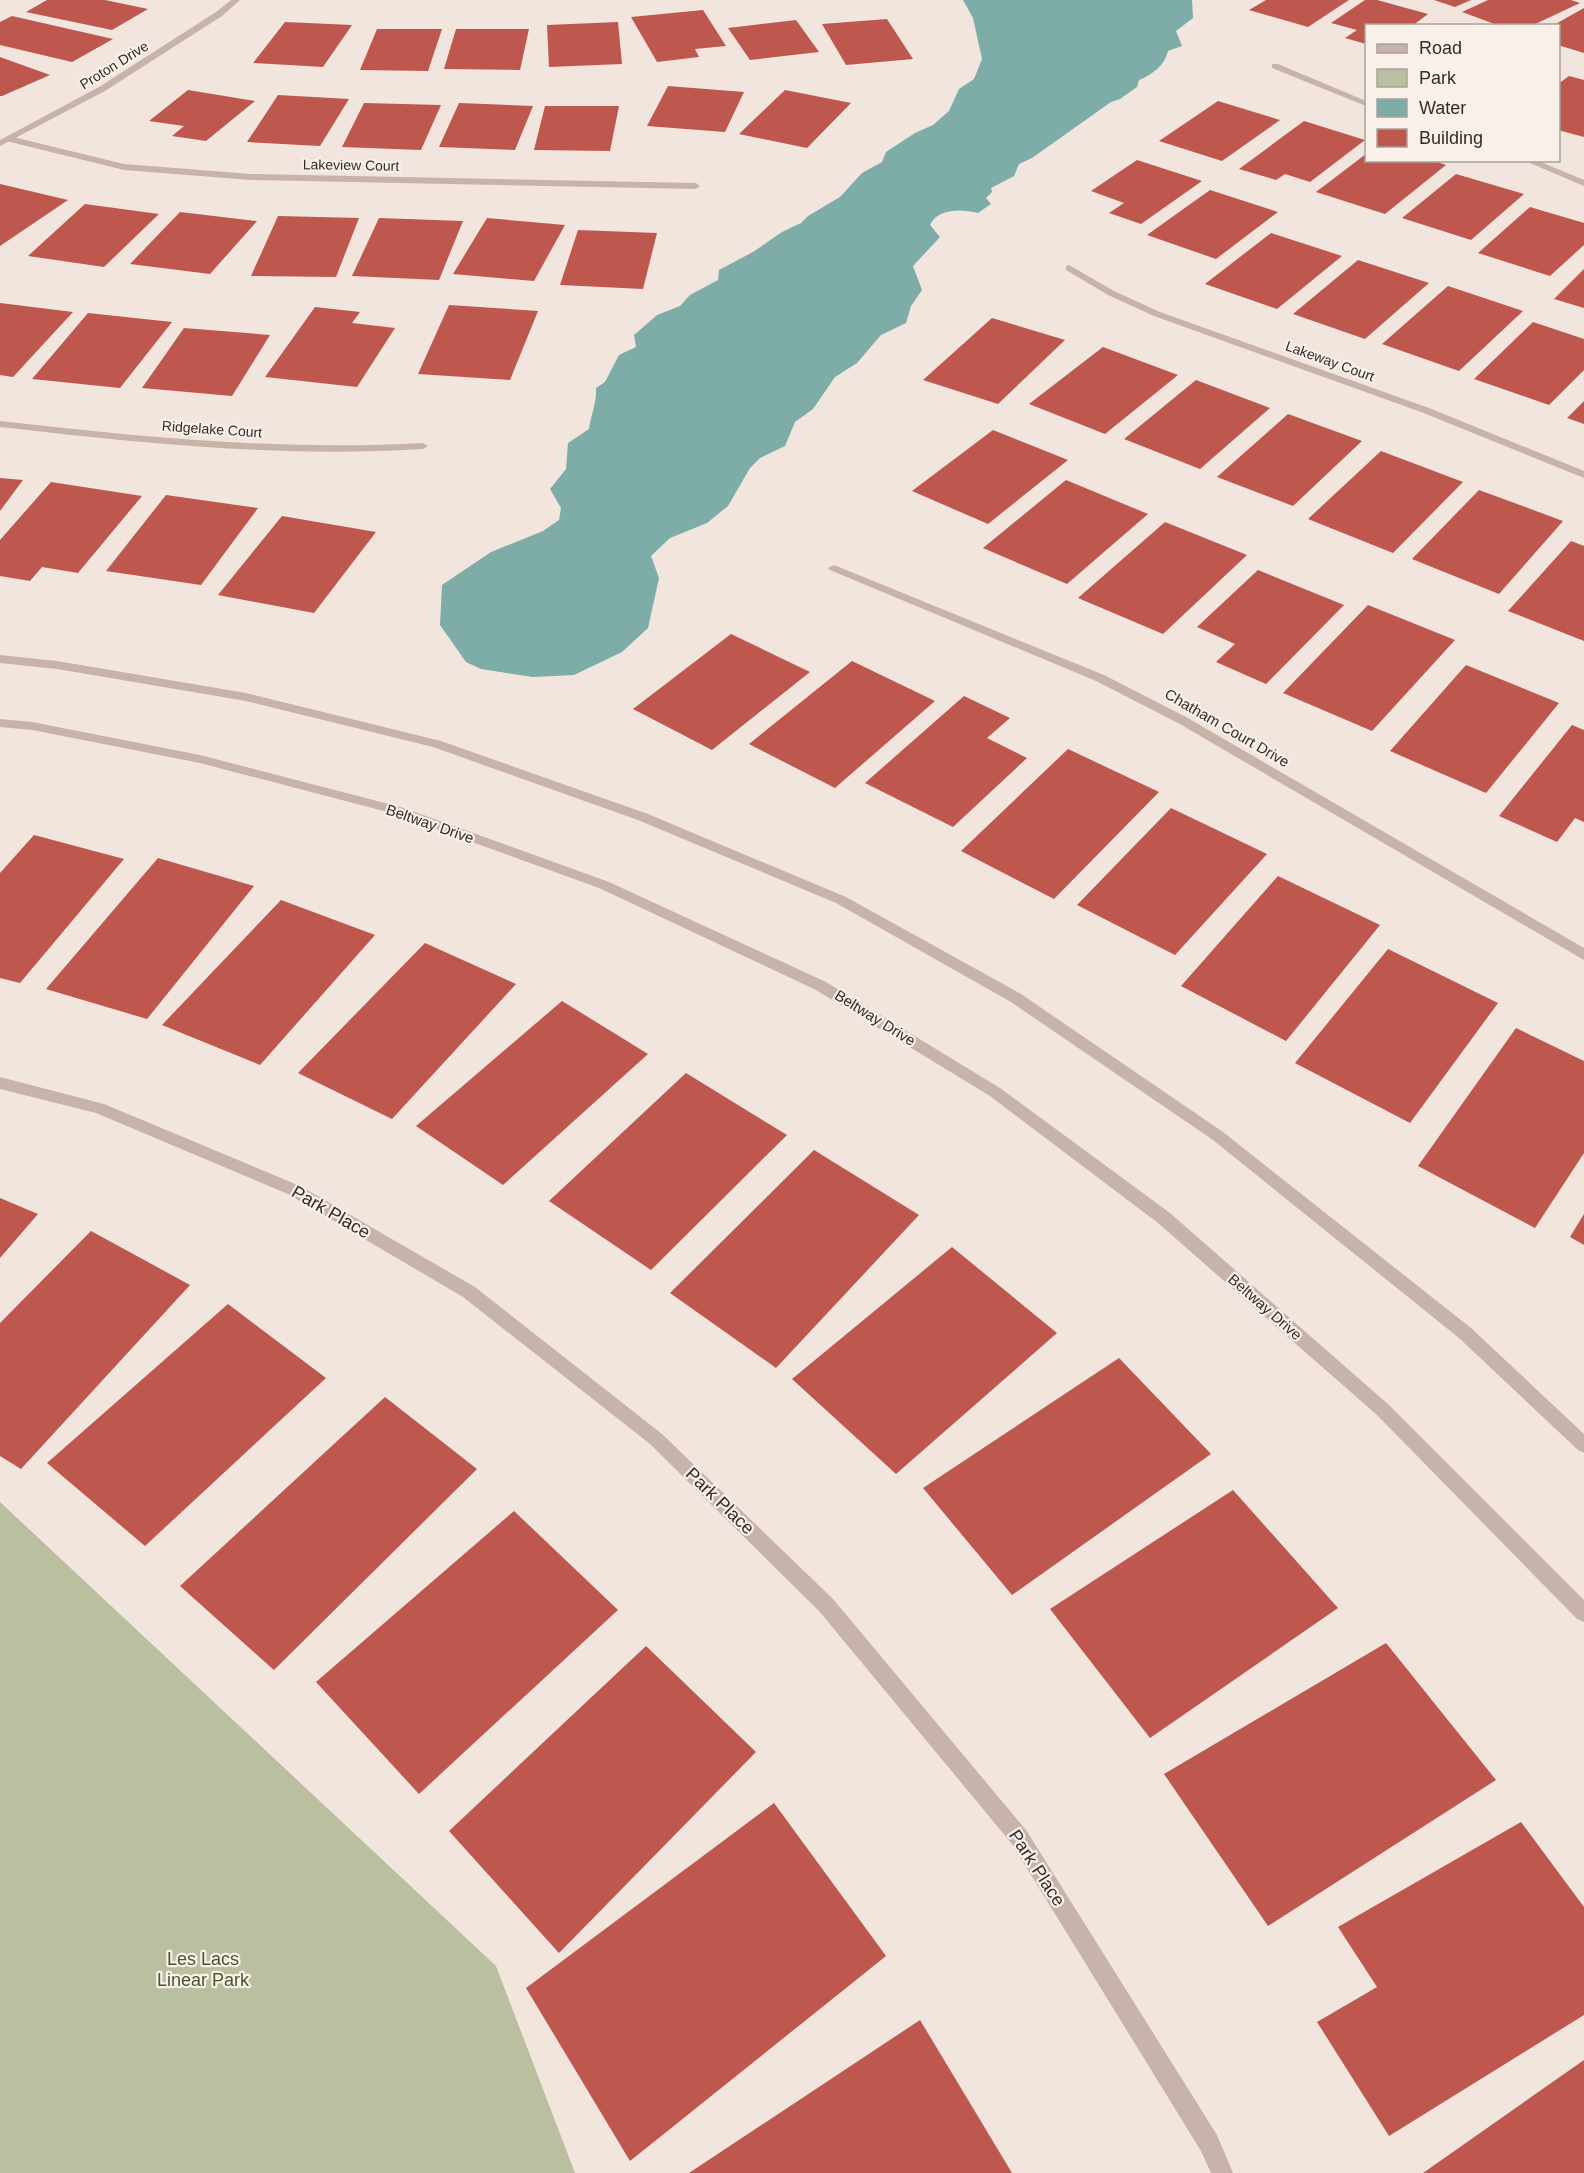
<svg xmlns="http://www.w3.org/2000/svg" width="1584" height="2173" viewBox="0 0 1584 2173" font-family="Arial,sans-serif">
	<rect width="100%" height="100%" fill="#f1e5de"/>
	<path fill="#babf9f" d="M0,1502L496,1966L575,2173H0Z"/>
	<path fill="#7eaca7" d="M963,0H1192L1193,18L1176,31L1182,46L1168,51C1165,65 1152,75 1139,80L1137,87L1120,99L1111,102L1032,158L1019,164L1014,176L991,188L992,192L986,198L991,204L978,213C962,209 938,208 930,225L940,237L913,266L922,290L911,306L906,323L881,335L857,363L835,377L813,409L795,422L785,446L760,458L750,468L728,506L707,523L670,538L651,556L659,578L648,628L622,652L574,675L533,677L481,669L466,662L440,625L442,585L491,552L543,531L559,520L561,508L550,489L566,469L568,443L589,429C591,414 597,403 596,388L605,382L619,355L636,347L634,335L657,315L680,306L690,295L718,280L719,270L753,252L782,232L801,223L808,216L840,197L862,173L882,162L886,152L915,133L933,125L949,111L959,89L974,79L982,59L973,18Z"/>
	<g fill="#be574e">
		<path d="M47,0H105L148,9L112,30L26,12Z"/>
		<path d="M1266,0H1349L1308,27L1249,10Z"/>
		<path d="M1365,0H1377L1428,14L1412,26H1366V44L1345,38L1357,30L1331,23Z"/>
		<path d="M1434,0H1471L1455,7Z"/>
		<path d="M1488,0H1571L1580,3L1531,26H1500L1462,12Z"/>
		<path d="M1584,8V53L1558,45V26H1552Z"/>
		<path d="M703,10L726,46L695,49L699,57L657,62L631,17Z"/>
		<path d="M12,16L113,39L72,62L0,45V22Z"/>
		<path d="M887,19L913,59L846,65L822,24Z"/>
		<path d="M796,20L819,52L750,60L728,28Z"/>
		<path d="M285,22L352,25L323,67L253,63Z"/>
		<path d="M618,22L622,64L549,67L547,25Z"/>
		<path d="M377,29H442L428,71L360,70Z"/>
		<path d="M456,29H529L520,70L444,69Z"/>
		<path d="M0,57L50,75L2,96H0Z"/>
		<path d="M1569,76L1584,80V137L1558,130V84Z"/>
		<path d="M668,86L744,92L725,132L647,126Z"/>
		<path d="M188,90L255,101L206,141L172,136L184,126L149,121Z"/>
		<path d="M785,90L851,103L807,148L739,134Z"/>
		<path d="M278,95L349,99L320,146L247,142Z"/>
		<path d="M1218,101L1280,120L1222,161L1159,141Z"/>
		<path d="M364,103L441,105L421,150L342,147Z"/>
		<path d="M459,103L533,106L515,150L439,147Z"/>
		<path d="M545,106H619L610,151L534,150Z"/>
		<path d="M1304,121L1365,140L1310,182L1285,174L1276,180L1239,169Z"/>
		<path d="M1366,154V160H1432L1446,165L1385,214L1316,192Z"/>
		<path d="M1137,160L1202,181L1141,224L1109,213L1124,203L1091,191Z"/>
		<path d="M1456,174L1524,194L1471,240L1402,218Z"/>
		<path d="M0,184L68,200L0,246Z"/>
		<path d="M1210,190L1278,212L1216,259L1147,235Z"/>
		<path d="M85,204L159,214L104,267L28,256Z"/>
		<path d="M1530,207L1584,223V245L1550,276L1478,253Z"/>
		<path d="M180,212L257,221L210,274L130,264Z"/>
		<path d="M278,216L359,218L336,277L251,276Z"/>
		<path d="M379,218L463,221L439,280L352,276Z"/>
		<path d="M487,218L565,225L534,281L453,274Z"/>
		<path d="M578,230L657,233L643,289L560,285Z"/>
		<path d="M1271,233L1342,256L1277,309L1205,284Z"/>
		<path d="M1358,260L1429,283L1365,339L1293,314Z"/>
		<path d="M1584,269V308L1554,299Z"/>
		<path d="M1448,286L1523,311L1459,371L1382,344Z"/>
		<path d="M0,303L73,312L13,377L0,375Z"/>
		<path d="M449,305L538,311L510,380L418,374Z"/>
		<path d="M315,307L360,312L352,323L395,328L357,387L265,377Z"/>
		<path d="M88,313L172,322L120,388L32,379Z"/>
		<path d="M992,318L1065,340L998,404L923,380Z"/>
		<path d="M1533,322L1584,339V370L1549,405L1474,379Z"/>
		<path d="M184,328L270,335L232,396L142,388Z"/>
		<path d="M1103,347L1178,375L1105,434L1029,404Z"/>
		<path d="M1196,380L1270,408L1200,469L1124,439Z"/>
		<path d="M1584,401V424L1567,418Z"/>
		<path d="M1288,414L1362,441L1293,506L1217,477Z"/>
		<path d="M993,430L1068,460L988,524L912,491Z"/>
		<path d="M1381,451L1463,482L1393,553L1308,519Z"/>
		<path d="M0,478L23,480L0,511Z"/>
		<path d="M1066,480L1148,514L1067,584L983,548Z"/>
		<path d="M51,482L142,496L78,573L42,567L30,581L0,576V540Z"/>
		<path d="M1479,490L1563,521L1499,594L1412,559Z"/>
		<path d="M166,495L258,508L201,585L106,571Z"/>
		<path d="M282,516L376,532L314,613L218,595Z"/>
		<path d="M1165,522L1247,555L1163,634L1078,598Z"/>
		<path d="M1571,541L1584,546V641L1508,611Z"/>
		<path d="M1258,570L1344,605L1266,684L1216,662L1235,644L1197,627Z"/>
		<path d="M1368,605L1455,640L1372,731L1283,693Z"/>
		<path d="M731,634L810,672L712,750L633,709Z"/>
		<path d="M852,661L935,701L835,788L749,744Z"/>
		<path d="M1466,665L1559,703L1486,793L1390,751Z"/>
		<path d="M964,696L1010,718L987,738L1027,758L953,827L865,783Z"/>
		<path d="M1572,725L1584,730V822L1575,818L1557,842L1499,816Z"/>
		<path d="M1068,749L1159,792L1054,899L961,851Z"/>
		<path d="M1171,808L1267,854L1175,955L1077,905Z"/>
		<path d="M34,835L124,859L20,983L0,978V873Z"/>
		<path d="M158,858L254,886L147,1019L46,989Z"/>
		<path d="M1278,876L1380,925L1286,1041L1181,986Z"/>
		<path d="M281,900L375,935L260,1065L162,1025Z"/>
		<path d="M425,943L516,984L392,1119L298,1073Z"/>
		<path d="M1388,949L1498,1003L1410,1123L1295,1063Z"/>
		<path d="M562,1001L648,1054L503,1185L416,1126Z"/>
		<path d="M1516,1028L1584,1061V1153L1535,1228L1418,1166Z"/>
		<path d="M686,1073L787,1135L651,1270L549,1201Z"/>
		<path d="M814,1150L919,1215L776,1368L670,1293Z"/>
		<path d="M0,1198L38,1214L0,1258Z"/>
		<path d="M1584,1214V1245L1570,1237Z"/>
		<path d="M91,1231L190,1285L21,1469L0,1456V1323Z"/>
		<path d="M952,1247L1057,1333L896,1474L792,1379Z"/>
		<path d="M228,1304L326,1378L145,1546L47,1463Z"/>
		<path d="M1119,1358L1211,1454L1012,1595L923,1488Z"/>
		<path d="M385,1397L477,1469L274,1670L180,1586Z"/>
		<path d="M1233,1490L1338,1608L1150,1738L1050,1609Z"/>
		<path d="M514,1511L618,1610L419,1794L316,1682Z"/>
		<path d="M1386,1643L1496,1780L1268,1926L1164,1774Z"/>
		<path d="M646,1646L756,1752L559,1953L449,1831Z"/>
		<path d="M774,1803L886,1956L630,2161L526,1988Z"/>
		<path d="M1521,1822L1584,1907V2015L1389,2136L1317,2022L1377,1987L1338,1927Z"/>
		<path d="M920,2020L1012,2173H689Z"/>
		<path d="M1584,2060V2173H1423Z"/>
	</g>
	<g fill="none" stroke-linecap="round" stroke-linejoin="round">
		<g fill="#c8b3aa" fill-rule="evenodd">
			<path d="M1272,64H1278L1366,101V106L1272,68Z"/>
			<path d="M9,136L124,164L251,174L696,183L700,186L696,189L251,180L124,170L6,141L5,139Z"/>
			<path d="M1523,160H1536L1584,180V186Z"/>
			<path d="M1069,265L1114,291L1160,312L1429,408L1584,471V478L1421,412L1154,316L1108,295L1066,270V266Z"/>
			<path d="M0,421C141,437 281,451 423,443L428,446L423,449C281,458 141,443 0,427Z"/>
			<path d="M834,565L1104,675L1186,717L1584,948V960L1178,723L1096,681L830,570L828,568Z"/>
			<path d="M0,1077L104,1104L300,1186L475,1287L662,1434L833,1599L1026,1830L1217,2135L1233,2173H1211L1201,2151L1012,1844L819,1611L650,1444L463,1297L288,1194L96,1113L0,1089Z"/>
		</g>
		<g fill="#c8b3aa" fill-rule="evenodd">
			<path d="M231,0H240L222,16L105,91L0,146V140L99,87L216,12Z"/>
			<path d="M0,655L57,661L246,693L441,741L648,814L846,897L1021,994L1223,1132L1471,1328L1584,1434V1453L1578,1450L1459,1338L1213,1140L1011,1002L836,903L638,820L433,747L246,701L57,669L0,663Z"/>
			<path d="M0,719L32,722L200,755L404,808L609,882L826,982L1000,1088L1170,1213L1389,1405L1584,1600V1622L1577,1619L1377,1415L1158,1223L990,1096L816,990L599,888L395,814L200,763L32,730L0,727Z"/>
		</g>
	</g>
	<g text-anchor="middle" stroke-width="4.5" stroke-linejoin="round" paint-order="stroke">
		<g font-size="14" fill="#362b29" stroke="#f9f0ea">
			<text transform="translate(114 65) rotate(-32)" y="5">Proton Drive</text>
			<text transform="translate(351 165) rotate(1)" y="5">Lakeview Court</text>
			<text transform="translate(1330 361) rotate(20)" y="5">Lakeway Court</text>
			<text transform="translate(212 429) rotate(4)" y="5">Ridgelake Court</text>
		</g>
		<g font-size="15" fill="#362b29" stroke="#f9f0ea">
			<text transform="translate(1227 728) rotate(30)" y="5">Chatham Court Drive</text>
			<text transform="translate(430 824) rotate(19)" y="5">Beltway Drive</text>
			<text transform="translate(875 1018) rotate(32)" y="5">Beltway Drive</text>
			<text transform="translate(1265 1307) rotate(41)" y="5">Beltway Drive</text>
		</g>
		<g font-size="18" fill="#362b29" stroke="#f9f0ea">
			<text transform="translate(331 1212) rotate(30)" y="6">Park Place</text>
			<text transform="translate(720 1501) rotate(44)" y="6">Park Place</text>
			<text transform="translate(1037 1868) rotate(57)" y="6">Park Place</text>
		</g>
		<g font-size="18" fill="#4c532f" stroke="#f9f0ea">
			<text x="203" y="1965">Les Lacs<tspan x="203" dy="21">Linear Park</tspan></text>
		</g>
	</g>
	<rect x="1365" y="24" width="195" height="138" fill="#f9f0ea" stroke="#aba19d" stroke-width="1.5"/>
	<rect x="1377" y="44" width="30" height="9" fill="#c8b3aa" stroke="#aba19d" stroke-width="1.5"/>
	<text x="1419" y="54" font-size="18" fill="#362b29">Road</text>
	<rect x="1377" y="69" width="30" height="18" fill="#babf9f" stroke="#aba19d" stroke-width="1.5"/>
	<text x="1419" y="84" font-size="18" fill="#362b29">Park</text>
	<rect x="1377" y="99" width="30" height="18" fill="#7eaca7" stroke="#aba19d" stroke-width="1.5"/>
	<text x="1419" y="114" font-size="18" fill="#362b29">Water</text>
	<rect x="1377" y="129" width="30" height="18" fill="#be574e" stroke="#aba19d" stroke-width="1.5"/>
	<text x="1419" y="144" font-size="18" fill="#362b29">Building</text>
</svg>
